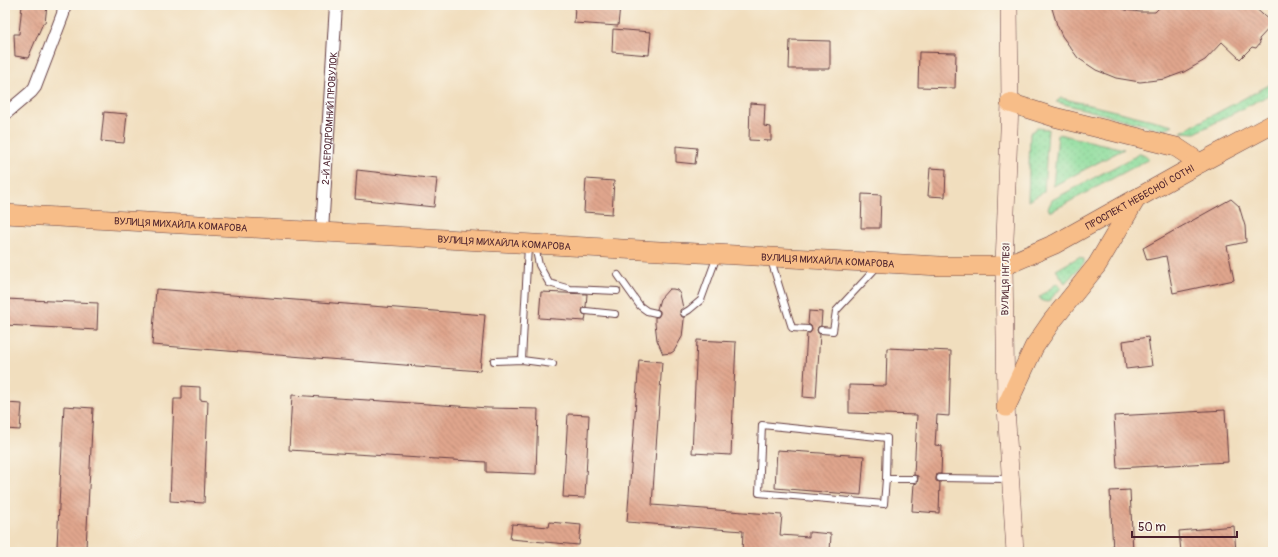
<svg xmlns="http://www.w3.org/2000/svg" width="1278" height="557" viewBox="0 0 1278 557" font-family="Pangolin,sans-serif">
	<defs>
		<pattern id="green-dots" width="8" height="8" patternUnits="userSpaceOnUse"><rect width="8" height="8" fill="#8cdc9b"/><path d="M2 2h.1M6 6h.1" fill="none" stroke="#7abc86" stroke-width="1.8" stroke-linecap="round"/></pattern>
		<pattern id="building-back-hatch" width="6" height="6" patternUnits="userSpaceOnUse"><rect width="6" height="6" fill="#e0a68d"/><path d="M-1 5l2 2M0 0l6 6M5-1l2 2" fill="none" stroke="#b88773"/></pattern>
	</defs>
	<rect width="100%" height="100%" fill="#fbf7ec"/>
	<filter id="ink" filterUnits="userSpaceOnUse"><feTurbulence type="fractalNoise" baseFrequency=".025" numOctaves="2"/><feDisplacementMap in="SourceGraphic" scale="8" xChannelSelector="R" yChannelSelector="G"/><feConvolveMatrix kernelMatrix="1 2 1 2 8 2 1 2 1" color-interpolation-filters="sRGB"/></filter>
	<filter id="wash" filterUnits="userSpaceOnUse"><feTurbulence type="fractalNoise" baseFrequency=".012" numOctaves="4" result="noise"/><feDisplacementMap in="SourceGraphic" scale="16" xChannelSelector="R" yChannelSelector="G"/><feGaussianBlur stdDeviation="0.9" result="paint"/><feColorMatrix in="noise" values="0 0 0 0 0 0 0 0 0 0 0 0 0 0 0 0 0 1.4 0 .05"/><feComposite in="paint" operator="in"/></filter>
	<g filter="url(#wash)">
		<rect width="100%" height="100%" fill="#f1debe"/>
		<g fill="url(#green-dots)" stroke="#6b7e63">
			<path d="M1273,83V93L1195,133L1181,132Z"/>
			<path d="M1061,98L1173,125L1164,130L1056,102Z"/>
			<path d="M1037,128L1048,129L1044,192L1028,201L1030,133Z"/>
			<path d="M1058,134L1124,149L1053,186Z"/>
			<path d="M1139,154C1144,154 1146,155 1149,159L1050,212L1048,208L1052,200Z"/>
			<path d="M1079,257L1084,259V263L1065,283L1056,270Z"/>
			<path d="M1057,283L1061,288L1048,302L1042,301L1039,297Z"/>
		</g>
		<g id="blocks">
			<g fill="url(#building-back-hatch)">
				<path d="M22,5H47L45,23H43L28,58L15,56L14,34H19Z"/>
				<path d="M575,5H620L618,26L574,23Z"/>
				<path d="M1051,5H1116L1126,10L1140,12H1155L1162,5H1252L1273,24L1259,39L1260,43L1256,48L1252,47L1240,59L1222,42L1205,60L1184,72L1165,79L1140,82L1116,78L1096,70L1078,58L1062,36L1057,25Z"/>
				<path d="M613,29L651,32L649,55L612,52Z"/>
				<path d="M790,40L830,41V69H789Z"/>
				<path d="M919,52L956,53L955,88L918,87Z"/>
				<path d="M750,103L765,104L764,126L771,127V141L749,140Z"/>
				<path d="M104,112L127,114L124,143L101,141Z"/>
				<path d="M676,146L697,148L695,164L676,162Z"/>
				<path d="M930,168L946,169L945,197L928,196Z"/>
				<path d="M357,170L437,179L434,207L355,199Z"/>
				<path d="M586,179L614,181L612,214L584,212Z"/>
				<path d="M862,194L881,195L880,228H861Z"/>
				<path d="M1231,199L1239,206L1245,226L1246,242L1227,246L1234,280L1173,293L1166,256L1147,260L1143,248Z"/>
				<path d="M156,289L485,315L480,371L152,345Z"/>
				<path d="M669,289H673L677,290L680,294L683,308L680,310V313L682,317H684V320L682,337L674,351L671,353L663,354L657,340L655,323V317H658L660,314V311L657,309L660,299Z"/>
				<path d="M541,292L587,294L586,307L583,308L582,311L583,314L586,315L585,321L539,318Z"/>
				<path d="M5,299L98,303L97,330L5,325Z"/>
				<path d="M809,311L822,312L821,326L818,327L817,330L818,333L820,334L816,398L803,397L807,333H810L812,330L811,326L808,324Z"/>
				<path d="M1148,337L1152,366L1126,369L1123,341Z"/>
				<path d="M697,340L736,342L731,455L692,453Z"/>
				<path d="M887,348L951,351L949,416L937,415L935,445L942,446L941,474H937L936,478V481L940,482L939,513L912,511L914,484L917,483L918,479V476L914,475L917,415L849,413V385L886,386Z"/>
				<path d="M639,360L662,362L652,505L782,515L780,535L809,537V532L831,534L830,552H742L743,531L627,522Z"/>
				<path d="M182,386L200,387V400L208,401L204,503L170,501L174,399H182Z"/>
				<path d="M292,395L488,408L538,409L536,474L486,472V462L289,450Z"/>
				<path d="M5,403L22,404L20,430L5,429Z"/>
				<path d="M64,406L93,408L86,548L57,546Z"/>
				<path d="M1225,410L1228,462L1117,468L1114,416Z"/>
				<path d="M568,414L589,415L585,498L563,497Z"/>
				<path d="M777,450L864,456L861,495L775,488Z"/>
				<path d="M1130,490L1133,552H1113L1110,491Z"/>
				<path d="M550,522L581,525L579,545L510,539L512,524L549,527Z"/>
				<path d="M1234,526L1236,552H1181L1179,531Z"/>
			</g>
		</g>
	</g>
	<g filter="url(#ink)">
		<use href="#blocks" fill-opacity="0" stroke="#633c41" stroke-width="1"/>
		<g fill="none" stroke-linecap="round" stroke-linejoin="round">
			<defs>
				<g id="lane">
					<path d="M1273,59V60"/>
					<path d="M535,246L539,265L549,283L570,289L617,291"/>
					<path d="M771,260L792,328L808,329"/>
					<path d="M618,275L640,306L647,311L656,313"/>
					<path d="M586,311L615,314"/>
					<path d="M684,313L689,310L701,300L717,256"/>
					<path d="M821,330L833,331L836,311L877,267"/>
					<path d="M522,360L528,246"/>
					<path d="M494,361L522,360L553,364"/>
					<path d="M940,478L1009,479"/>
					<path d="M886,479L887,438L762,425L759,493L884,504L886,479H914"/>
				</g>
				<g id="street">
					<path d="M5,114L31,92L35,87L63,14L64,5"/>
					<path id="s1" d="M322,231L336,5"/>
				</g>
				<path id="secondary" d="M1009,5L1010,103L1004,266L1006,407L1015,552"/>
				<g id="primary">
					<path d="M1010,103L1054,117L1176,147L1200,163"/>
					<path id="s2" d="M5,214L622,249L940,266H1004L1055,244L1200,163L1273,124"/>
					<path d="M1006,407L1034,347L1052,321L1097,265L1136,199"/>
				</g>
			</defs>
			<use href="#lane" stroke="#633c41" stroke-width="8"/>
			<use href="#street" stroke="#633c41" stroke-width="14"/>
			<use href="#secondary" stroke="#633c41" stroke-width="18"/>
			<use href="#primary" stroke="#633c41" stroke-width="20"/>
			<use href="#lane" stroke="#fff" stroke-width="6"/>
			<use href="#street" stroke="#fff" stroke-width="12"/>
			<use href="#secondary" stroke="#fce5cf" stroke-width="17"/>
			<use href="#primary" stroke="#f7bd88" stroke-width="19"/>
		</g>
	</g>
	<g text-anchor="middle" stroke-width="3.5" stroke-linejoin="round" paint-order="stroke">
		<g font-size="10" fill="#4a1f2b" stroke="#fbf7ec">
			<text dy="4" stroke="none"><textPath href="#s1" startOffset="113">2-Й АЕРОДРОМНИЙ ПРОВУЛОК</textPath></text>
			<text dy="4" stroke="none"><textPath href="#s2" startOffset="1153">ПРОСПЕКТ НЕБЕСНОЇ СОТНІ</textPath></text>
			<text dy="4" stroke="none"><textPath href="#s2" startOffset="176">ВУЛИЦЯ МИХАЙЛА КОМАРОВА</textPath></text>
			<text dy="4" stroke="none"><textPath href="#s2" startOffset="500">ВУЛИЦЯ МИХАЙЛА КОМАРОВА</textPath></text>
			<text dy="4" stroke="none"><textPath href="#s2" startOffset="824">ВУЛИЦЯ МИХАЙЛА КОМАРОВА</textPath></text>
			<text transform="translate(1005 279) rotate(-89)" y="4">ВУЛИЦЯ ІНГЛЕЗІ</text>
		</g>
	</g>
	<rect width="1278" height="557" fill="none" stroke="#fbf7ec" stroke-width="20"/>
	<path d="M1132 531v6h105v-6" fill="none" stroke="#4a1f2b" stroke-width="2"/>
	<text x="1138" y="531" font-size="12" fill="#4a1f2b" stroke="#fbf7ec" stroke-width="3" paint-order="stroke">50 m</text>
</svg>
